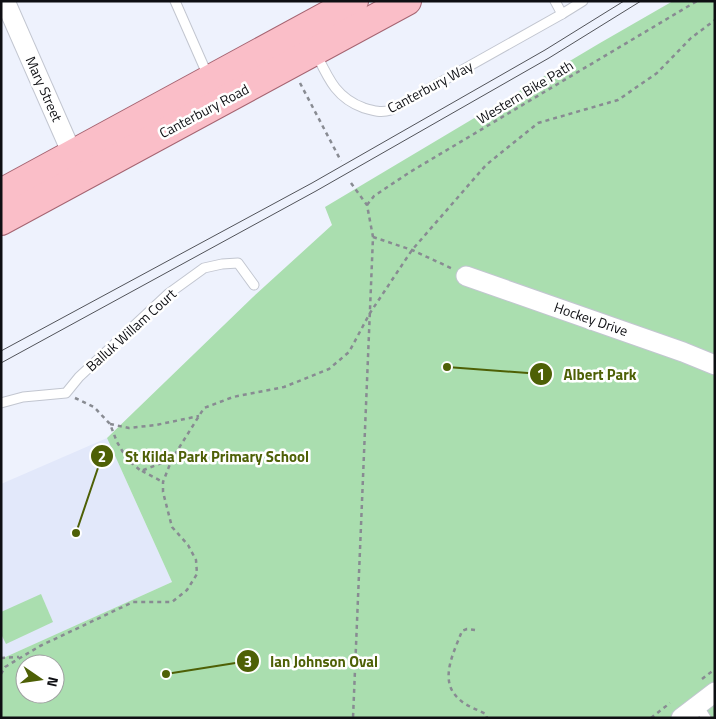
<svg xmlns="http://www.w3.org/2000/svg" width="716" height="719" viewBox="0 0 716 719" font-family="'Titillium Web',sans-serif">
	<rect width="100%" height="100%" fill="#eef2fd"/>
	<path fill="#e2e8fa" d="M107,438L172,582L1,659V484Z"/>
	<g fill="#aadeaf" fill-rule="evenodd">
		<path d="M673,1H715V718H1V659L172,582L107,438L253,297L332,225L325,207L600,43ZM25,664H55V694H25Z"/>
		<path d="M41,594L53,622L6,644L1,634V612Z"/>
	</g>
	<g fill="none" stroke-linecap="round" stroke-linejoin="round">
		<defs>
			<g id="lane">
				<path d="M175,1L208,76"/>
				<path d="M555,1L562,14L583,1"/>
				<path d="M316,53C328,78 336,98 364,108C374,111 381,113 391,110L562,14"/>
				<path d="M1,403L23,397L66,393L79,377L168,294L204,268L222,264L238,263L254,285"/>
				<path d="M698,705L706,718"/>
			</g>
			<g id="street">
				<path d="M5,1L77,165"/>
				<path d="M466,276L683,352L715,365"/>
				<path d="M681,718L715,692"/>
			</g>
			<g id="primary">
				<path d="M1,193L354,1"/>
				<path d="M1,221L407,1"/>
			</g>
		</defs>
		<use href="#lane" stroke="#c2c6d0" stroke-width="11"/>
		<use href="#street" stroke="#c2c6d0" stroke-width="21"/>
		<use href="#primary" stroke="#a56471" stroke-width="30"/>
		<g stroke="#888b92" stroke-width="2.5" stroke-dasharray="4 4" stroke-linecap="butt">
			<path d="M300,83L341,161"/>
			<path d="M351,183L367,205L373,237L353,718"/>
			<path d="M367,205L374,196L410,172L697,1"/>
			<path d="M373,237L412,250L453,269"/>
			<path d="M75,398L94,407L110,424L117,442L127,459L141,471L172,459"/>
			<path d="M110,424L129,428L156,425L199,416"/>
			<path d="M142,471L163,482"/>
			<path d="M475,630L467,629L462,631C454,652 438,681 459,699C466,706 478,710 486,714L487,718"/>
			<path d="M1,658L19,657"/>
			<path d="M1,674L5,667L40,646L133,602H172L187,590L197,574L196,560L188,545L172,527L163,492V482L172,459L204,408L233,397L284,387L329,369L349,352L370,313L412,250L486,165L538,123L618,100L657,73L691,38L715,20"/>
			<path d="M702,679L715,669"/>
			<path d="M651,718L670,703"/>
		</g>
		<use href="#lane" stroke="#fff" stroke-width="9"/>
		<use href="#street" stroke="#fff" stroke-width="19"/>
		<use href="#primary" stroke="#fabec8" stroke-width="28"/>
		<g stroke="#515359" stroke-width="1">
			<path d="M1,351L312,183L545,50L624,1"/>
			<path d="M1,363L316,191L549,58L641,1"/>
		</g>
	</g>
	<g text-anchor="middle" stroke-width="5" stroke-linejoin="round" paint-order="stroke">
		<g font-size="14" fill="#0e0f13" stroke="#fff">
			<text transform="translate(430 87) rotate(-28)" y="5">Canterbury Way</text>
			<text transform="translate(44 89) rotate(66)" y="5">Mary Street</text>
			<text transform="translate(525 92) rotate(-31)" y="5">Western Bike Path</text>
			<text transform="translate(204 111) rotate(-28)" y="5">Canterbury Road</text>
			<text transform="translate(591 319) rotate(19)" y="5">Hockey Drive</text>
			<text transform="translate(131 330) rotate(-42)" y="5">Balluk Willam Court</text>
		</g>
	</g>
	<path fill="none" stroke="#4e6006" stroke-width="2" d="M447 367L541 374M76 533L102 456M166 674L248 661"/>
	<g fill="#4e6006" stroke="#fff" stroke-width="2">
		<circle cx="447" cy="367" r="5"/>
		<circle cx="76" cy="533" r="5"/>
		<circle cx="166" cy="674" r="5"/>
		<circle cx="541" cy="374" r="12"/>
		<circle cx="102" cy="456" r="12"/>
		<circle cx="248" cy="661" r="12"/>
	</g>
	<g font-size="15" text-anchor="middle" font-weight="bold" fill="#fff">
		<text x="541" y="380">1</text>
		<text x="102" y="462">2</text>
		<text x="248" y="667">3</text>
	</g>
	<g font-size="15" text-anchor="middle" font-weight="bold" fill="#4e6006" stroke="#fff" stroke-width="5" stroke-linejoin="round" paint-order="stroke">
		<text x="600" y="380">Albert Park</text>
		<text x="217" y="462">St Kilda Park Primary School</text>
		<text x="324" y="667">Ian Johnson Oval</text>
	</g>
	<rect width="716" height="719" fill="none" stroke="#0e0f13" stroke-width="5"/>
	<g transform="translate(40 679) rotate(103)"><circle r="24" fill="#ffffff" stroke="#9f9fa1"/>
	<path d="M0-4L9 19L0 12L-9 19Z" fill="#4e6006"/>
	<text y="-8" font-size="14" font-weight="bold" text-anchor="middle" fill="#0e0f13">N</text>
	</g>
</svg>
